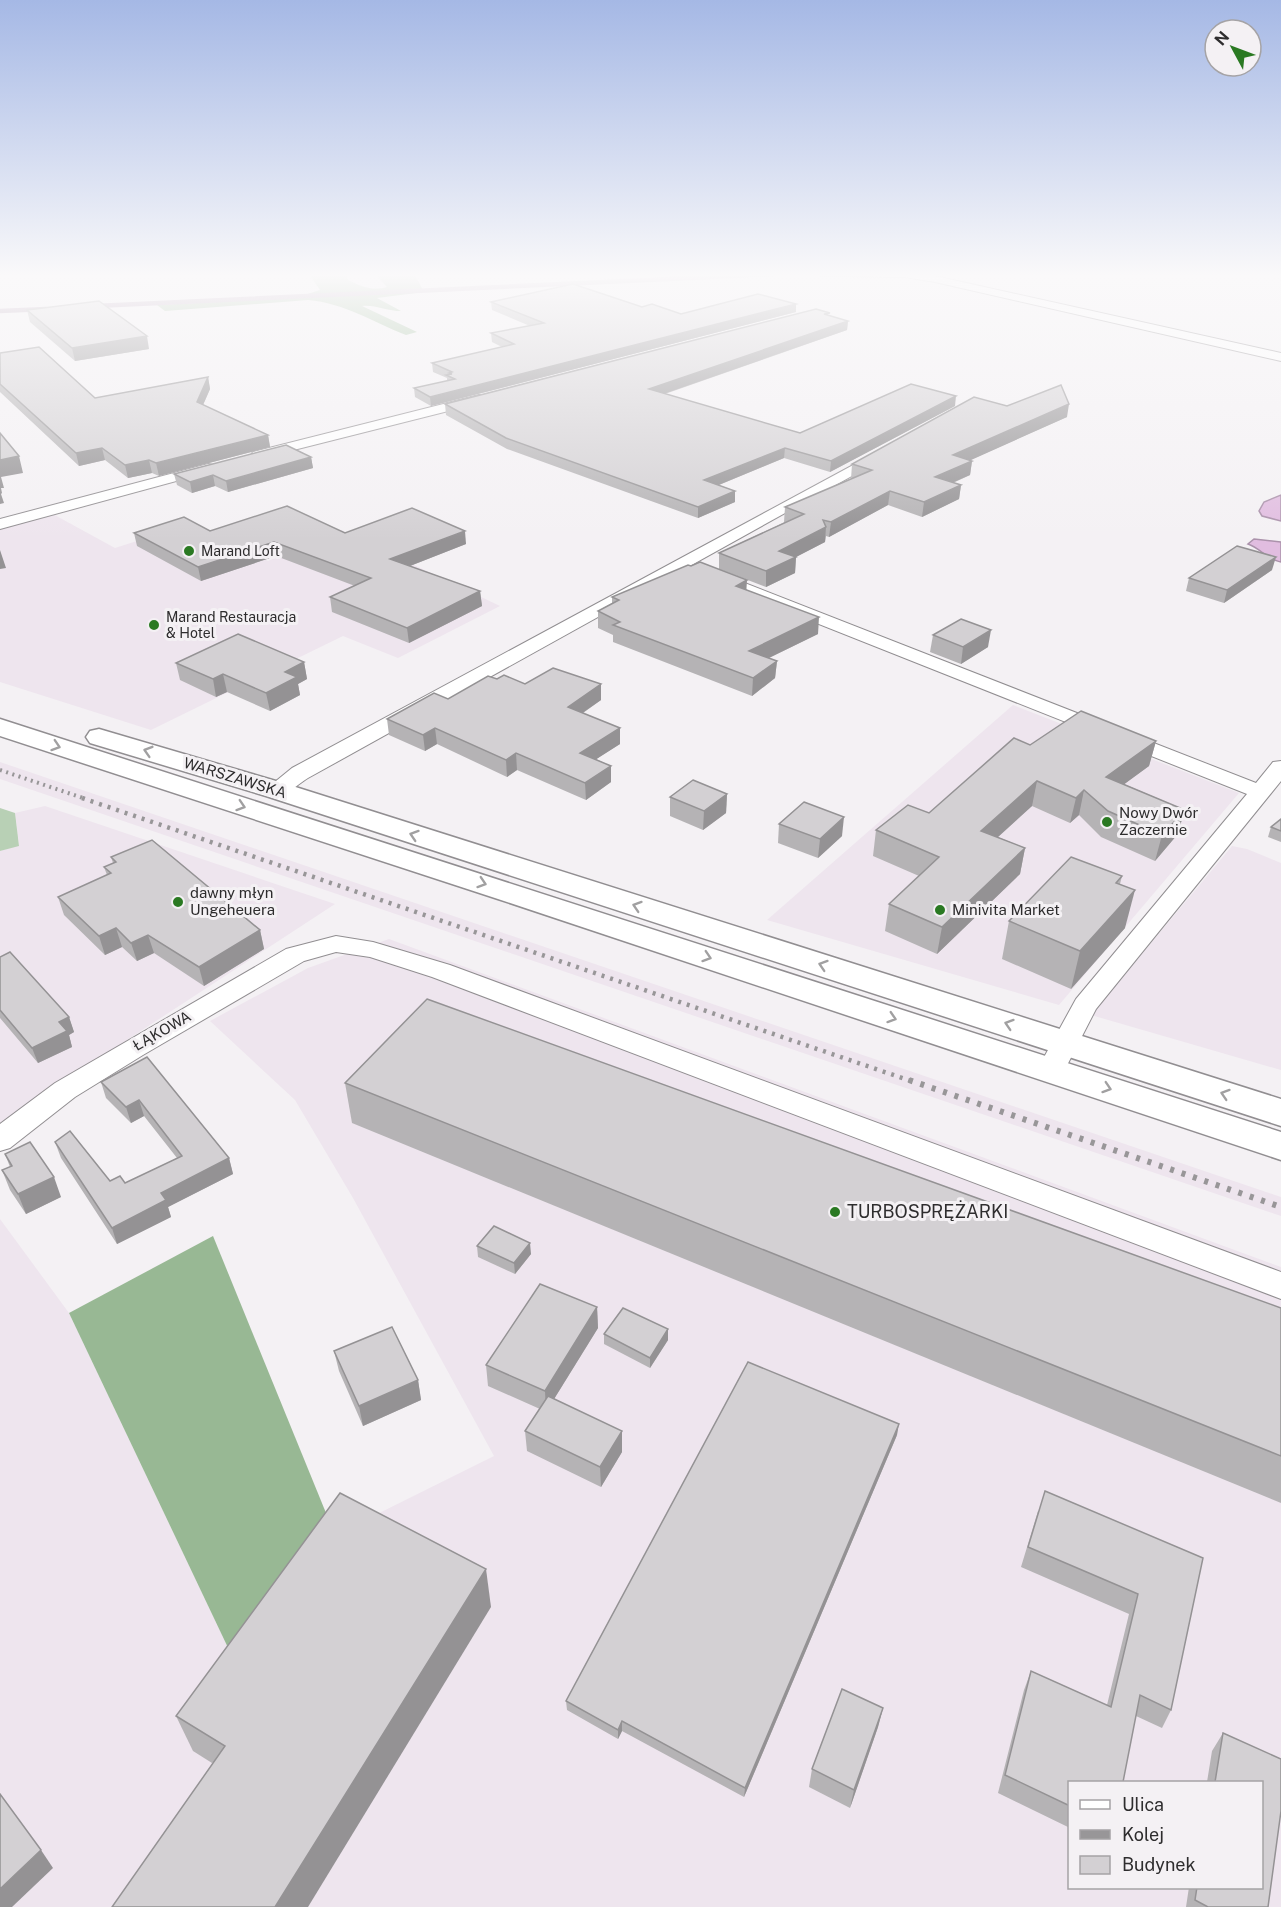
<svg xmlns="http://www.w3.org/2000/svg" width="1281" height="1907" viewBox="0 0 1281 1907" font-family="'Public Sans',sans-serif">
	<rect width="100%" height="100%" fill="#f4f1f4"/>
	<g fill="#eee5ee" fill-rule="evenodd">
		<path d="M51,513L115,548L193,523L268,561L341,530L500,606L398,658L343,636L151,730L0,682V527Z"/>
		<path d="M1013,705L1239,793L1059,1005L767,920Z"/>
		<path d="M0,762L1281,1197V1216L0,779Z"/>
		<path d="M45,806L335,904L0,1123V851L19,845L15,813Z"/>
		<path d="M1232,846L1247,849L1281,863V1070L1091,1015Z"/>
		<path d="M389,939L1281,1267V1907H0V1219L69,1313L231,1654L335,1535L494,1456L353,1198L295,1100L210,1021L308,968ZM1070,1782H1262V1888H1070Z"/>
	</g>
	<path fill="#b8d0b5" d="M0,808L15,813L19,846L0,851Z"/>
	<g fill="#98b894">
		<path d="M314,273H346L348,280C362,287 373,291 387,287L374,273H416V277L424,292L377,298L401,311C388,311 373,304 362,306L417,332L406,335C373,322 344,303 308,300L165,311L157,305L295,298L320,290L311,277Z"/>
		<path d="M213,1236L335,1535L231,1654L69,1313Z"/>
	</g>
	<g fill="#e1bde0" stroke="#ab92ab" stroke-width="1.5">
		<path d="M1281,495V521L1262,516L1259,511L1264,502Z"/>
		<path d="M1254,539L1281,542V562C1268,560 1260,548 1248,544Z"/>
	</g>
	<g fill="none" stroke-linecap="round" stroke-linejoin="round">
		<g stroke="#ab92ab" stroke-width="4.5">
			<path d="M95,306L796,273"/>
			<path d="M0,311L46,309"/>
		</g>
		<defs>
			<g id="street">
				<path d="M816,273H916L935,276L1281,353V361L935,282L905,277L821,276Z"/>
				<path d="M479,395L484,396L486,399L484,402L258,459L251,455L253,452Z"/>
				<path d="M881,450L886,451L888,454L886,457L308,778C295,786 284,799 268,795L265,790L292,768Z"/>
				<path d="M208,464L213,465L215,468L213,471L0,529V519Z"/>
				<path d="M714,571L1256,783L1273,762L1281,761V781L1096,1009L1061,1077L1051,1080L1041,1077L1037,1070L1076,999L1247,794L708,580L705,576L708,572Z"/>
				<path d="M336,936L373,942L450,965L1281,1272V1299L432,977L370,957L336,952L304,961L143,1055L75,1097L10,1148L0,1151V1124L55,1083L286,949Z"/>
			</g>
			<g id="secondary">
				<path d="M0,719L1281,1132V1160L498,899L0,736Z"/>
				<path d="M99,729L286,784L1281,1099V1126L266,796L90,743L86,737L90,731Z"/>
			</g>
		</defs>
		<use href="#street" stroke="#918e91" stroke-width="2"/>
		<use href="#secondary" stroke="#918e91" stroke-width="3"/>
		<use href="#street" fill="#fff" fill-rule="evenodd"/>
		<use href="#secondary" fill="#fff" fill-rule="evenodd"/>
		<path stroke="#989698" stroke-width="4" stroke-dasharray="2 4.5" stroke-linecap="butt" d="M0,770L86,799"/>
		<path stroke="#989698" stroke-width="4.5" stroke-dasharray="3 6" stroke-linecap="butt" d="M82,798L914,1082"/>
		<path stroke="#989698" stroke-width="6" stroke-dasharray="4 8" stroke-linecap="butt" d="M909,1080L1281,1207"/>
	</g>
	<g fill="#b5b3b5">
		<path d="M491,302L642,307L681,314L796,312L431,406L415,397L414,388L447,381V378L433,372L432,363L502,347L492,342L491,333L530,326L492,310Z"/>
		<path d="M27,310L149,349L75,361L30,322Z"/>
		<path d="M830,316L848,321L847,330L665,394L800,433L955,406L830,472L784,458L719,485L735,491V502L698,518L507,449L446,415L445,404Z"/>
		<path d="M0,353L95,398L208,377L210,389L203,405L268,435L270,447L159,476L152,473L128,478L105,460L79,466L0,392Z"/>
		<path d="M1007,406L1067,417L970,460L972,461L970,475L953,483L961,485L959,499L922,517L888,505L829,537L826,536L825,542L796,557L795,573L766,587L719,569V553L785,522H784L785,507L852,479H851L852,464Z"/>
		<path d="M311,457L313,468L228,492L215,486L192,493L177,485L174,474Z"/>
		<path d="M210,531L345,533L466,544L410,566L480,591L482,606L409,643L332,612L330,597L355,586L276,556L201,581L137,546L134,533Z"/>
		<path d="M1272,570L1224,603L1186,591L1189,578Z"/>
		<path d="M746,590L818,634L769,658L777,661L775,678L752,696L613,642V635L598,628V611L612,603V597Z"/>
		<path d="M933,635L988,647L961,664L930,652Z"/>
		<path d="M304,662L307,679L298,684L300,695L270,711L227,692L216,697L180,680L176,663Z"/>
		<path d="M497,679L525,684H601V700L583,713L620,744L596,759L611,766V782L586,800L517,770L507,777L437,744L425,751L389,735L387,719L448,699Z"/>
		<path d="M1156,741L1149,766L1124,784L1185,810L1177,835L1155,861L1101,837L1079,815L1070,823L1032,806L998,837L1025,848L1020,874L937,954L885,931L889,904L919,876L873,856L876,830L929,813L1030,745Z"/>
		<path d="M727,794L726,813L703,830L670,816V797Z"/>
		<path d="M1281,819V842L1268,837L1271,827Z"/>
		<path d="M779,824L842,836L818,858L778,843Z"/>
		<path d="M111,857L260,930L264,949L204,986L154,953L137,961L122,947L105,955L64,915L58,897L107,875L104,867L113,863Z"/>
		<path d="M1122,876L1120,884L1125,928L1071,989L1002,959L1009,921Z"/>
		<path d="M0,957L69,1017L74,1032L69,1035L72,1047L38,1063L0,1018Z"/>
		<path d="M147,1057L229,1158L233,1174L168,1207L171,1217L117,1244L61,1158L55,1142L110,1181L125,1183L177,1158L144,1116L131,1123L106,1098L101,1082Z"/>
		<path d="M345,1083L1281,1308V1503L352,1123Z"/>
		<path d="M5,1154L61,1197L26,1214L10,1190L2,1170L10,1167Z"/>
		<path d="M477,1246L531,1254L515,1274L478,1257Z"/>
		<path d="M597,1307L598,1328L554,1399L622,1452L601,1487L527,1451L525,1431L540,1409L488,1386L486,1365Z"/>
		<path d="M668,1329V1340L650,1368L604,1344V1334Z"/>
		<path d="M334,1351L418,1380L421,1400L363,1426L339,1371Z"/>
		<path d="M897,1435L744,1797L622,1731L618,1739L567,1710L566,1701Z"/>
		<path d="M1038,1511L1203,1558L1171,1710L1162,1728L1136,1716L1070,1782V1828L998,1793L1024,1690L1031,1671L1107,1705L1129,1614L1021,1567Z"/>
		<path d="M491,1607L212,1763L193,1751L176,1716Z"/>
		<path d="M883,1708L878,1727L850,1808L809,1787L812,1769Z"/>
		<path d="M1223,1733L1281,1759V1811L1268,1907H1186L1189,1887H1262V1782H1207L1212,1751Z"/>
	</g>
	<g fill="#949294">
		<path d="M796,304V312L431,406L430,397Z"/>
		<path d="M848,321L847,330L649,399V389Z"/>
		<path d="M147,336L149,349L75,361L72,348Z"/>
		<path d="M208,377L210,389L199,414L197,402Z"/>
		<path d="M956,396L955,406L830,472L831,461Z"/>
		<path d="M1069,404L1067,417L951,469L953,455Z"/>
		<path d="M268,435L270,447L159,476L156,463Z"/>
		<path d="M102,448L105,460L79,466L76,453Z"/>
		<path d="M785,448L784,458L704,491V480Z"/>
		<path d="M19,456L23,473L1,477L4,488H1L2,493L1,494L4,503L0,504V460Z"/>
		<path d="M311,457L313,468L228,492L226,481Z"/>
		<path d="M149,460L152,473L128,478L125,465Z"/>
		<path d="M972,461L970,475L933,491L935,477Z"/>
		<path d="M213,475L215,486L192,493L190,482Z"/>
		<path d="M961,485L959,499L922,517L924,502Z"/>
		<path d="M735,491V502L698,518V507Z"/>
		<path d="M890,491L888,505L829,537L831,522Z"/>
		<path d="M826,527L825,542L796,557L795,573L766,587V571L779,551Z"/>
		<path d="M465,531L466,544L392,573L390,559Z"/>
		<path d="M274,542L276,556L201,581L198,567Z"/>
		<path d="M0,550L6,568L0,569Z"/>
		<path d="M1276,557L1272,570L1224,603L1227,590Z"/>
		<path d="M747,580L746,597L736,586Z"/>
		<path d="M480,591L482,606L409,643L407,628Z"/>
		<path d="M819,617L818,634L748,668L749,651Z"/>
		<path d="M991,630L988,647L961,664L963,647Z"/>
		<path d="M777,661L775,678L752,696L753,678Z"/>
		<path d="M304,662L307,679L298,684L300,695L270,711L266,693L285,672Z"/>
		<path d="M223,674L227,692L216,697L213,679Z"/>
		<path d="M601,684V700L568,723V707Z"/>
		<path d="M435,728L437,744L425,751L423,735Z"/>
		<path d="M620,728V744L581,769L580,753Z"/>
		<path d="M1156,741L1149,766L1100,802L1106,777Z"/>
		<path d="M516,753L517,770L507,777L506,760Z"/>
		<path d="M611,766V782L586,800L585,783Z"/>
		<path d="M1037,781L1032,806L977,856L981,831Z"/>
		<path d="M1084,790L1079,815L1070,823L1076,798Z"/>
		<path d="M727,794L726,813L703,830L704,811Z"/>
		<path d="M1185,810L1177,835L1155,861L1162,835Z"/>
		<path d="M844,817L842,836L818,858L820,839Z"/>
		<path d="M1025,848L1020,874L937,954L942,927Z"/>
		<path d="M1135,890L1125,928L1071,989L1080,951Z"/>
		<path d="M116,928L122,947L105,955L99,936Z"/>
		<path d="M260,930L264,949L204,986L199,967Z"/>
		<path d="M148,935L154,953L137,961L131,943Z"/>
		<path d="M69,1017L74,1032L69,1035L72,1047L38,1063L32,1048L59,1022Z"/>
		<path d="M139,1100L144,1116L131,1123L126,1107Z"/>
		<path d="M229,1158L233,1174L168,1207L171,1217L117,1244L112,1228L161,1193Z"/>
		<path d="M54,1177L61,1197L26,1214L18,1194Z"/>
		<path d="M530,1243L531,1254L515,1274L514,1263Z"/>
		<path d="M597,1307L598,1328L546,1412L545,1391Z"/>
		<path d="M668,1329V1340L650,1368V1358Z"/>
		<path d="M418,1380L421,1400L363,1426L359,1406Z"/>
		<path d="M899,1424L897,1435L744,1797L745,1788Z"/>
		<path d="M622,1431V1452L601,1487L600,1467Z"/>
		<path d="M486,1569L491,1607L308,1907H275Z"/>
		<path d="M883,1708L878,1727L850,1808L854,1790Z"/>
		<path d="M622,1721V1731L618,1739V1730Z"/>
		<path d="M41,1850L53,1868L12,1907H0V1889Z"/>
	</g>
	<g fill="#d3d0d3" stroke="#949294" stroke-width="1.5">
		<path d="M573,284L642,307L652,304L681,314L758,294L796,304L430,397L414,388L455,379L446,375L452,374L449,373L452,372L432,363L514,344L491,333L544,323L491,302Z"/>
		<path d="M99,301L147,336L72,348L27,310Z"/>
		<path d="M816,309L830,313L824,314L848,321L649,389L800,433L911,384L956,396L831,461L785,448L704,480L735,491L698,507L506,438L445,404Z"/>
		<path d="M39,347L95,398L208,377L197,402L268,435L156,463L149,460L125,465L102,448L76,453L0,384V353Z"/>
		<path d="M1061,385L1069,404L953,455L972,461L935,477L961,485L924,502L890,491L831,522L823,520L826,527L779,551L796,557L766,571L719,553L804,514L785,507L872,470L852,464L974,397L1007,406Z"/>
		<path d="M0,433L19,456L0,460Z"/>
		<path d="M286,445L311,457L226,481L213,475L190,482L174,474Z"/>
		<path d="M287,506L345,533L412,508L465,531L390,559L480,591L407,628L330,597L371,578L274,542L198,567L134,533L184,517L210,531Z"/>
		<path d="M1237,546L1276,557L1227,590L1189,578Z"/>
		<path d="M700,562L747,580L736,586L819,617L749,651L777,661L753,678L613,625L620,622L598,611L619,600L612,597L688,565L691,566Z"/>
		<path d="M961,619L991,630L963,647L933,635Z"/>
		<path d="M238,634L304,662L285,672L297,677L266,693L223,674L213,679L176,663Z"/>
		<path d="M553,668L601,684L568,707L620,728L580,753L611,766L585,783L516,753L506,760L435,728L423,735L387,719L434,693L448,699L488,676L497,679L504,675L525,684Z"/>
		<path d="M1081,711L1156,741L1106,777L1185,810L1162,835L1108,811L1084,790L1076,798L1037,781L981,831L1025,848L942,927L889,904L939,857L876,830L908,805L929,813L1014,738L1030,745Z"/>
		<path d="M693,780L727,794L704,811L670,797Z"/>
		<path d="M804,802L844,817L820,839L779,824Z"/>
		<path d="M1281,819V831L1271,827Z"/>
		<path d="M152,840L260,930L199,967L148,935L131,943L116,928L99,936L58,897L111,873L104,867L116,862L111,857Z"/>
		<path d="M1071,857L1122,876L1116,883L1135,890L1080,951L1009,921Z"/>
		<path d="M10,952L69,1017L59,1022L67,1031L32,1048L0,1010V957Z"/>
		<path d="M427,999L1281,1308V1456L345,1083Z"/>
		<path d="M147,1057L229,1158L161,1193L166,1200L112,1228L55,1142L70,1131L110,1181L120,1176L125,1183L182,1156L139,1100L126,1107L101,1082Z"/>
		<path d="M30,1142L54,1177L18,1194L2,1170L12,1166L5,1154Z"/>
		<path d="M494,1226L530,1243L514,1263L477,1246Z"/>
		<path d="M540,1284L597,1307L545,1391L486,1365Z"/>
		<path d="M623,1308L668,1329L650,1358L604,1334Z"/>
		<path d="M392,1327L418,1380L359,1406L334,1351Z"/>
		<path d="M748,1362L899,1424L745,1788L622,1721L618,1730L566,1701Z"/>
		<path d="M548,1396L622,1431L600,1467L525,1431Z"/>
		<path d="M1045,1491L1203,1558L1171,1710L1140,1695L1123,1782H1070V1806L1005,1775L1031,1671L1111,1707L1138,1594L1028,1547Z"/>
		<path d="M340,1493L486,1569L275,1907H112L225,1746L176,1716Z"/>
		<path d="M842,1689L883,1708L854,1790L812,1769Z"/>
		<path d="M1223,1733L1281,1759V1811L1268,1907H1208L1195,1900L1197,1887H1262V1782H1215Z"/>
		<path d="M0,1794L41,1850L0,1889Z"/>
	</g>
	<defs><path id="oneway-chevron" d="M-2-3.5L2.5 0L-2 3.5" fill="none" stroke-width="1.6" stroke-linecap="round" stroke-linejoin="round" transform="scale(1.5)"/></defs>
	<g stroke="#a1a0a1">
		<use href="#oneway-chevron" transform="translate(56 746) rotate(18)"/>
		<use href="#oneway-chevron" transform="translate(148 751) rotate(-163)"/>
		<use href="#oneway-chevron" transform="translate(241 806) rotate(18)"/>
		<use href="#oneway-chevron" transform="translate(414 835) rotate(-162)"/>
		<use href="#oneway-chevron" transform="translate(482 883) rotate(18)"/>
		<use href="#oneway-chevron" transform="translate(637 906) rotate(-162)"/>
		<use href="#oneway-chevron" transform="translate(707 957) rotate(18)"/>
		<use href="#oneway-chevron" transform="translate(823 965) rotate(-162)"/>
		<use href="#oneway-chevron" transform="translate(892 1018) rotate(18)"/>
		<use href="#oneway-chevron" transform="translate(1009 1024) rotate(-162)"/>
		<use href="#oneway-chevron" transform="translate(1107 1088) rotate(18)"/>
		<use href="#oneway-chevron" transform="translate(1225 1094) rotate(-162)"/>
	</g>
	<linearGradient id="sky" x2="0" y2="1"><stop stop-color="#a5b8e5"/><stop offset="0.51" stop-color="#faf9fa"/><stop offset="1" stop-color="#faf9fa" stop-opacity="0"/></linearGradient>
	<rect width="1281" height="540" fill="url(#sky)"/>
	<g fill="#2a7922" stroke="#f4f1f4" stroke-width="2">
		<circle cx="189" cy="551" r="6"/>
		<circle cx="154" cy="625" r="6"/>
		<circle cx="1107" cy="822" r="6"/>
		<circle cx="178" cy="902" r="6"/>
		<circle cx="940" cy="910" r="6"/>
		<circle cx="835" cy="1212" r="6"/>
	</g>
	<g text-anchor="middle" stroke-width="6" stroke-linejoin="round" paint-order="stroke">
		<g font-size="14" fill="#2e2d2e" stroke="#f4f1f4" text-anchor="start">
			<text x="201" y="556">Marand Loft</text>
			<text x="166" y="622">Marand Restauracja<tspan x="166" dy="16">&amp; Hotel</tspan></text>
		</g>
		<g font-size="15" fill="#2e2d2e" stroke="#f4f1f4">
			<text transform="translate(235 778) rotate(17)" y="5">WARSZAWSKA</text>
			<text transform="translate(162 1031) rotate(-30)" y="5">ŁĄKOWA</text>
		</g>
		<g font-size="15" fill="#2e2d2e" stroke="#f4f1f4" text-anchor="start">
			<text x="1119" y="818">Nowy Dwór<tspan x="1119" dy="17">Zaczernie</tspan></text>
			<text x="190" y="898">dawny młyn<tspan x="190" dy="17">Ungeheuera</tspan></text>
			<text x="952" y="915">Minivita Market</text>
		</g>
		<g font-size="18" fill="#2e2d2e" stroke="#f4f1f4" text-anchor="start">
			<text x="847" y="1218">TURBOSPRĘŻARKI</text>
		</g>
	</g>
	<rect x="1068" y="1781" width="195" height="108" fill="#f4f1f4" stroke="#a5a3a5" stroke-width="1.5"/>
	<rect x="1080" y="1800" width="30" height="9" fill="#ffffff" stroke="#a5a3a5" stroke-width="1.5"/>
	<text x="1122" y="1811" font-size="18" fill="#2e2d2e">Ulica</text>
	<rect x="1080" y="1830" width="30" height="9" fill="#989698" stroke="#a5a3a5" stroke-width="1.5"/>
	<text x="1122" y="1841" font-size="18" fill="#2e2d2e">Kolej</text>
	<rect x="1080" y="1856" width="30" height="18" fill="#d3d0d3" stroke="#a5a3a5" stroke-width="1.5"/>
	<text x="1122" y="1871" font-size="18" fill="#2e2d2e">Budynek</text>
	<g transform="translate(1233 48) rotate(311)"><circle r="28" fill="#f4f1f4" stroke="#a5a3a5" stroke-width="1.5"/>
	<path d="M0-4.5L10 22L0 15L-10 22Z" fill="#2a7922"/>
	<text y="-9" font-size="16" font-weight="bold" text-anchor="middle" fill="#2e2d2e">N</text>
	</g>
</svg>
